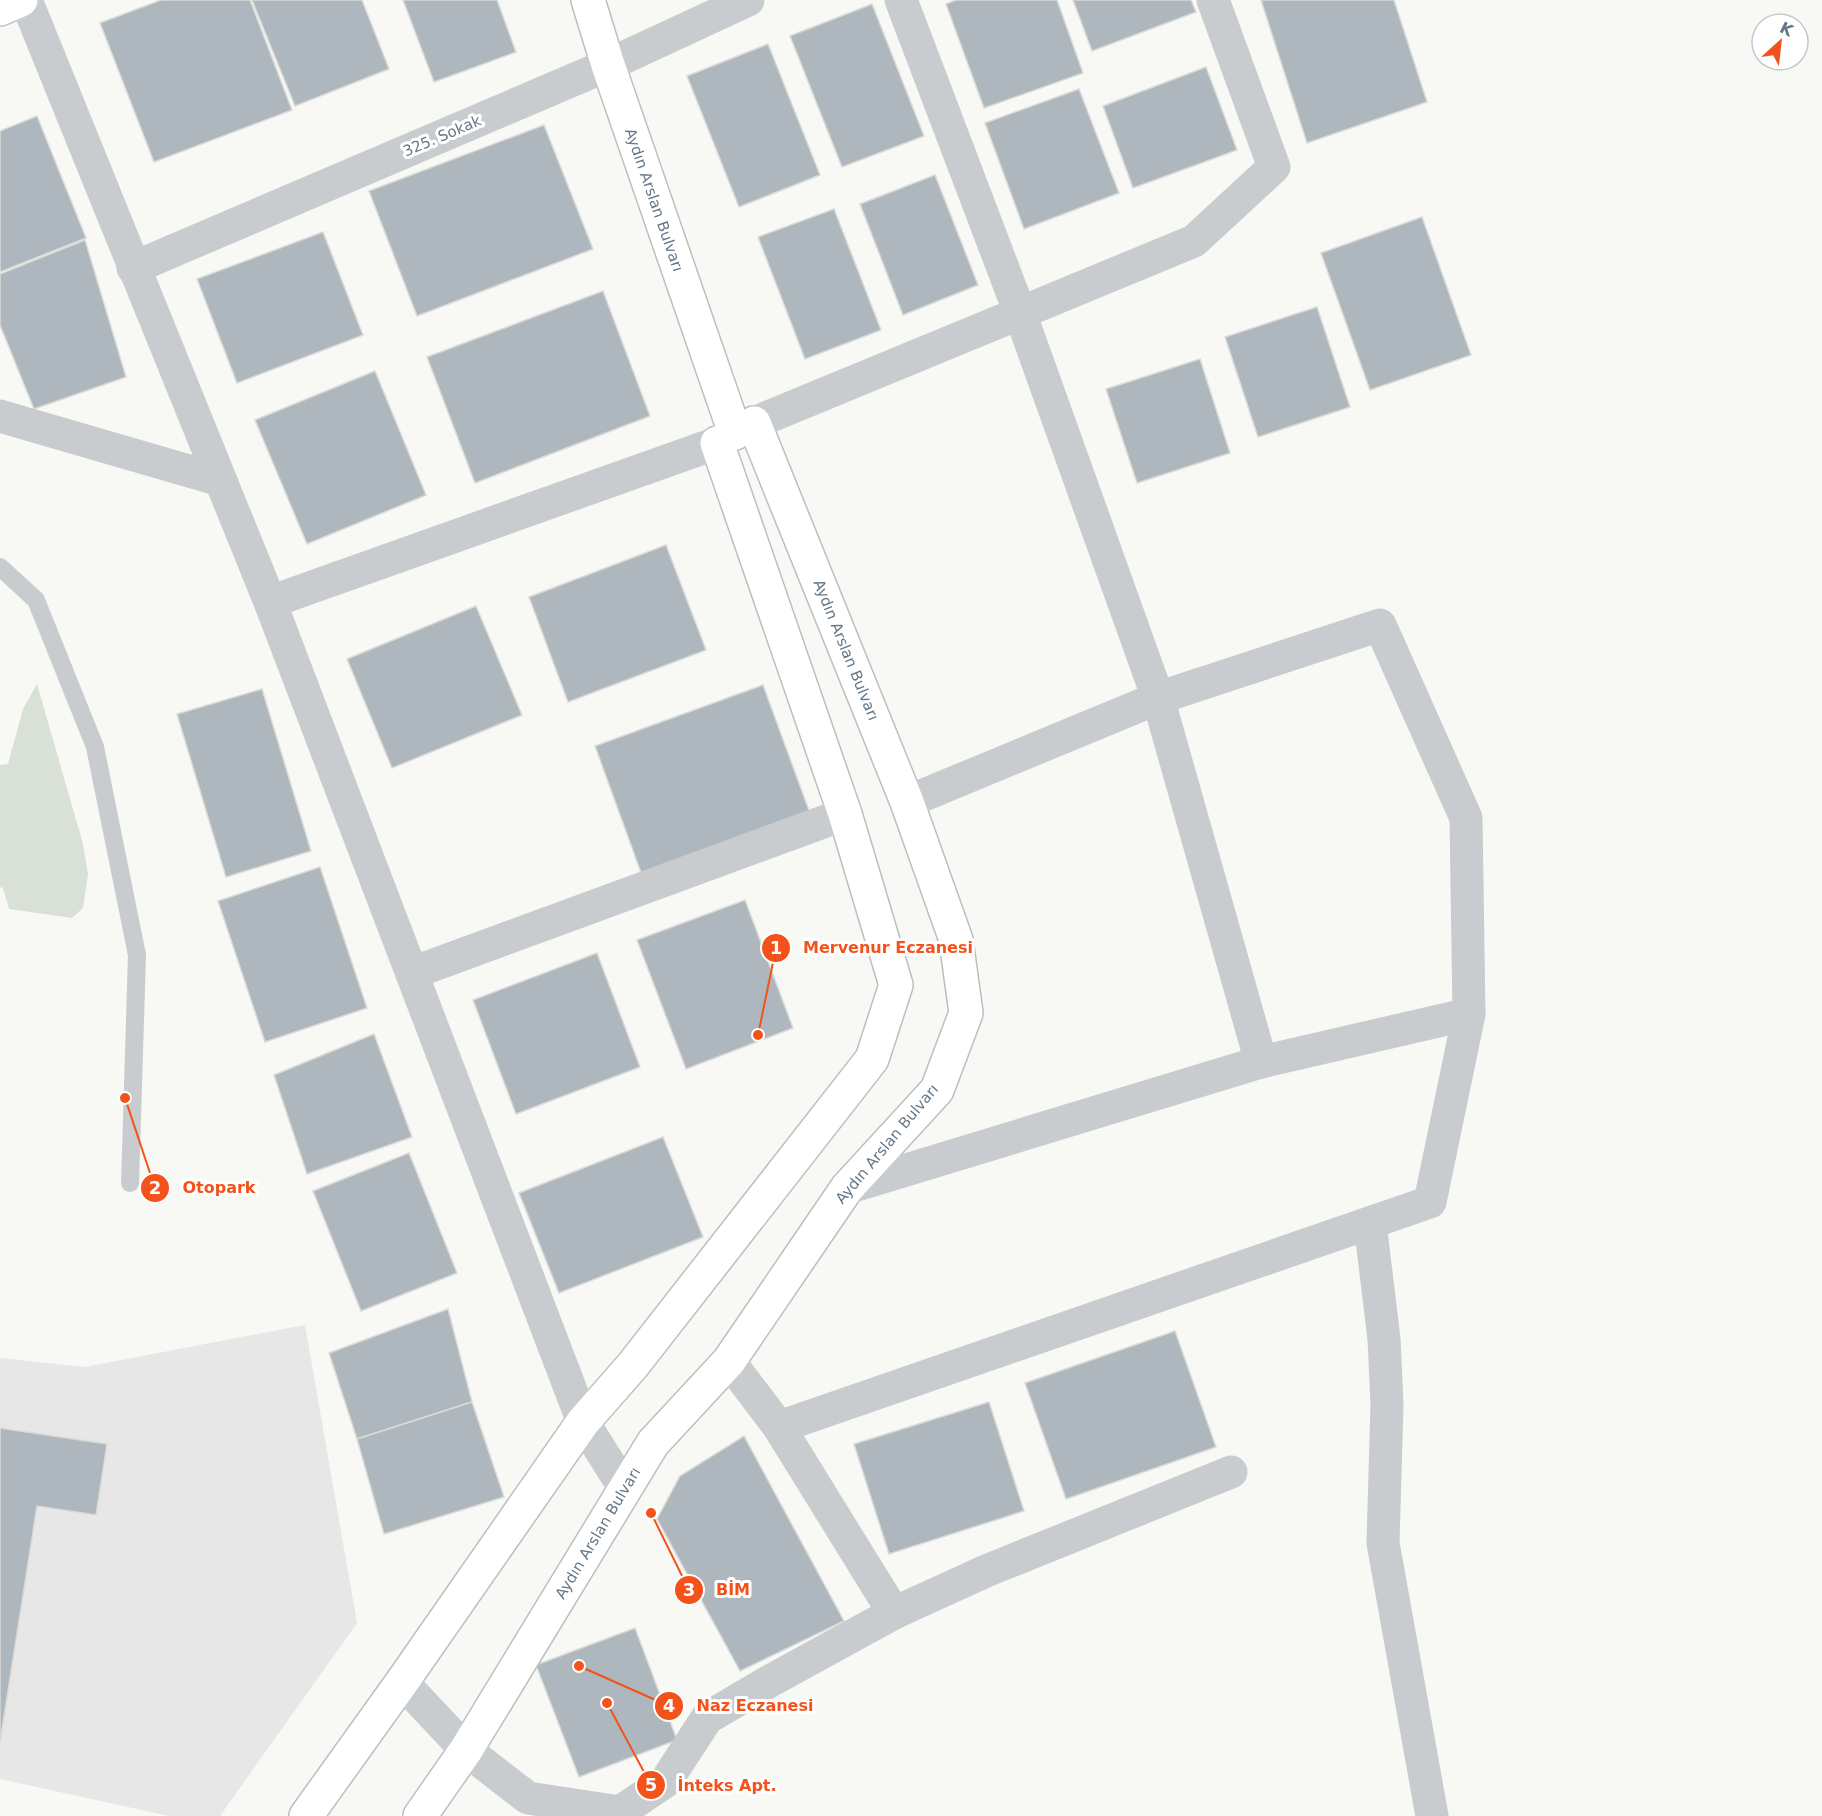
<svg xmlns="http://www.w3.org/2000/svg" width="1822" height="1816" viewBox="0 0 1822 1816" font-family="'DejaVu Sans',sans-serif">
	<rect width="100%" height="100%" fill="#f8f8f5"/>
	<path fill="#e6e7e6" d="M305,1325L357,1623L220,1816H169L0,1779V1358L85,1367Z"/>
	<path fill="#d9e1d6" d="M37,684L83,844L88,874L83,908L72,918L9,909L3,888L0,887V765L8,764L23,709Z"/>
	<g fill="#aeb7bd" stroke="#dadad7" stroke-width="1.5">
		<path d="M161,0H250L292,110L154,162L100,23Z"/>
		<path d="M252,0H362L389,69L295,106Z"/>
		<path d="M403,0H497L516,52L434,82Z"/>
		<path d="M956,0H1057L1083,73L984,108L946,4Z"/>
		<path d="M1073,0H1191L1196,12L1092,51Z"/>
		<path d="M1261,0H1394L1427,102L1307,143Z"/>
		<path d="M872,4L924,136L842,167L790,36Z"/>
		<path d="M768,44L820,175L739,207L687,76Z"/>
		<path d="M1206,67L1237,150L1133,188L1103,106Z"/>
		<path d="M1079,89L1119,193L1024,229L985,123Z"/>
		<path d="M37,116L86,238L0,272V131Z"/>
		<path d="M544,125L593,249L417,316L369,191Z"/>
		<path d="M935,175L978,285L903,315L860,204Z"/>
		<path d="M834,209L881,330L805,359L758,237Z"/>
		<path d="M1422,217L1471,355L1370,390L1321,253Z"/>
		<path d="M323,232L363,335L237,383L197,279Z"/>
		<path d="M85,240L126,377L34,409L0,325V274Z"/>
		<path d="M603,291L650,416L475,483L427,357Z"/>
		<path d="M1317,307L1350,407L1258,437L1225,337Z"/>
		<path d="M1200,359L1230,453L1137,483L1106,389Z"/>
		<path d="M375,371L426,495L307,544L255,420Z"/>
		<path d="M666,545L706,650L568,702L529,597Z"/>
		<path d="M476,606L522,715L392,768L347,659Z"/>
		<path d="M763,685L811,816L643,878L595,746Z"/>
		<path d="M262,689L311,851L226,877L177,714Z"/>
		<path d="M320,867L367,1008L265,1042L218,901Z"/>
		<path d="M745,900L793,1028L686,1069L637,940Z"/>
		<path d="M597,953L640,1067L516,1114L473,1000Z"/>
		<path d="M374,1034L412,1137L307,1174L274,1075Z"/>
		<path d="M663,1137L703,1237L559,1293L519,1193Z"/>
		<path d="M409,1153L457,1273L361,1311L313,1191Z"/>
		<path d="M448,1309L472,1402L357,1439L329,1353Z"/>
		<path d="M1175,1331L1216,1447L1066,1499L1025,1383Z"/>
		<path d="M472,1402L504,1497L384,1534L357,1439Z"/>
		<path d="M989,1402L1024,1511L889,1554L854,1444Z"/>
		<path d="M0,1428L107,1444L96,1515L37,1506L0,1742Z"/>
		<path d="M744,1436L844,1621L740,1671L657,1519L680,1476Z"/>
		<path d="M635,1628L677,1740L579,1777L536,1665Z"/>
	</g>
	<g fill="none" stroke-linecap="round" stroke-linejoin="round">
		<defs>
			<g id="secondary">
				<path d="M588,0L608,65L735,433"/>
				<path d="M0,9L21,0"/>
				<path d="M306,1816L402,1682L583,1422L633,1365L872,1059L896,985L845,814L717,443"/>
				<path d="M420,1816L466,1750L653,1443L729,1361L847,1188L937,1090L966,1013L956,940L907,802L754,423"/>
			</g>
		</defs>
		<use href="#secondary" stroke="#babfc4" stroke-width="36"/>
		<path stroke="#c8cccf" stroke-width="18" d="M0,567L36,600L95,747L137,955L130,1183"/>
		<g stroke="#c8cccf" stroke-width="33">
			<path d="M26,0L270,602L583,1422L625,1489"/>
			<path d="M901,0L1020,313L1158,698L1261,1062"/>
			<path d="M133,268L608,65L748,0"/>
			<path d="M0,416L220,480"/>
			<path d="M270,602L717,443L754,423L1194,241L1274,167L1213,0"/>
			<path d="M412,973L845,814"/>
			<path d="M847,1188L1261,1062L1469,1014"/>
			<path d="M1370,1223L1384,1339L1387,1404L1383,1543L1432,1816"/>
			<path d="M729,1361L779,1427L894,1613"/>
			<path d="M779,1427L1430,1202L1469,1014L1466,818L1380,625L1158,698L907,802"/>
			<path d="M402,1682L466,1750L528,1798L620,1812L666,1781L707,1718L770,1681L894,1613L986,1571L1231,1472"/>
		</g>
		<use href="#secondary" stroke="#fff" stroke-width="33"/>
	</g>
	<g text-anchor="middle" stroke-width="6" stroke-linejoin="round" paint-order="stroke">
		<g font-size="15" fill="#647889" stroke="#fff">
			<text transform="translate(442 136) rotate(-23)" y="5">325. Sokak</text>
			<text transform="translate(654 200) rotate(71)" y="5">Aydın Arslan Bulvarı</text>
			<text transform="translate(846 650) rotate(68)" y="5">Aydın Arslan Bulvarı</text>
			<text transform="translate(887 1144) rotate(-50)" y="5">Aydın Arslan Bulvarı</text>
			<text transform="translate(598 1533) rotate(-59)" y="5">Aydın Arslan Bulvarı</text>
		</g>
	</g>
	<path fill="none" stroke="#f3521b" stroke-width="2" d="M758 1035L776 948M125 1098L155 1188M651 1513L689 1590M579 1666L669 1706M607 1703L651 1785"/>
	<g fill="#f3521b" stroke="#fff" stroke-width="2">
		<circle cx="758" cy="1035" r="6"/>
		<circle cx="125" cy="1098" r="6"/>
		<circle cx="651" cy="1513" r="6"/>
		<circle cx="579" cy="1666" r="6"/>
		<circle cx="607" cy="1703" r="6"/>
		<circle cx="776" cy="948" r="15"/>
		<circle cx="155" cy="1188" r="15"/>
		<circle cx="689" cy="1590" r="15"/>
		<circle cx="669" cy="1706" r="15"/>
		<circle cx="651" cy="1785" r="15"/>
	</g>
	<g font-size="18" text-anchor="middle" font-weight="bold" fill="#fff">
		<text x="776" y="954">1</text>
		<text x="155" y="1194">2</text>
		<text x="689" y="1596">3</text>
		<text x="669" y="1712">4</text>
		<text x="651" y="1791">5</text>
	</g>
	<g font-size="16" text-anchor="middle" font-weight="bold" fill="#f3521b" stroke="#fff" stroke-width="6" stroke-linejoin="round" paint-order="stroke">
		<text x="888" y="953">Mervenur Eczanesi</text>
		<text x="219" y="1193">Otopark</text>
		<text x="733" y="1595">BİM</text>
		<text x="755" y="1711">Naz Eczanesi</text>
		<text x="727" y="1791">İnteks Apt.</text>
	</g>
	<g transform="translate(1780 42) rotate(27)"><circle r="28" fill="#ffffff" stroke="#c1c9d0" stroke-width="1.5"/>
	<path d="M0-4.5L10 22L0 15L-10 22Z" fill="#f3521b"/>
	<text y="-9" font-size="16" font-weight="bold" text-anchor="middle" fill="#647889">K</text>
	</g>
</svg>
